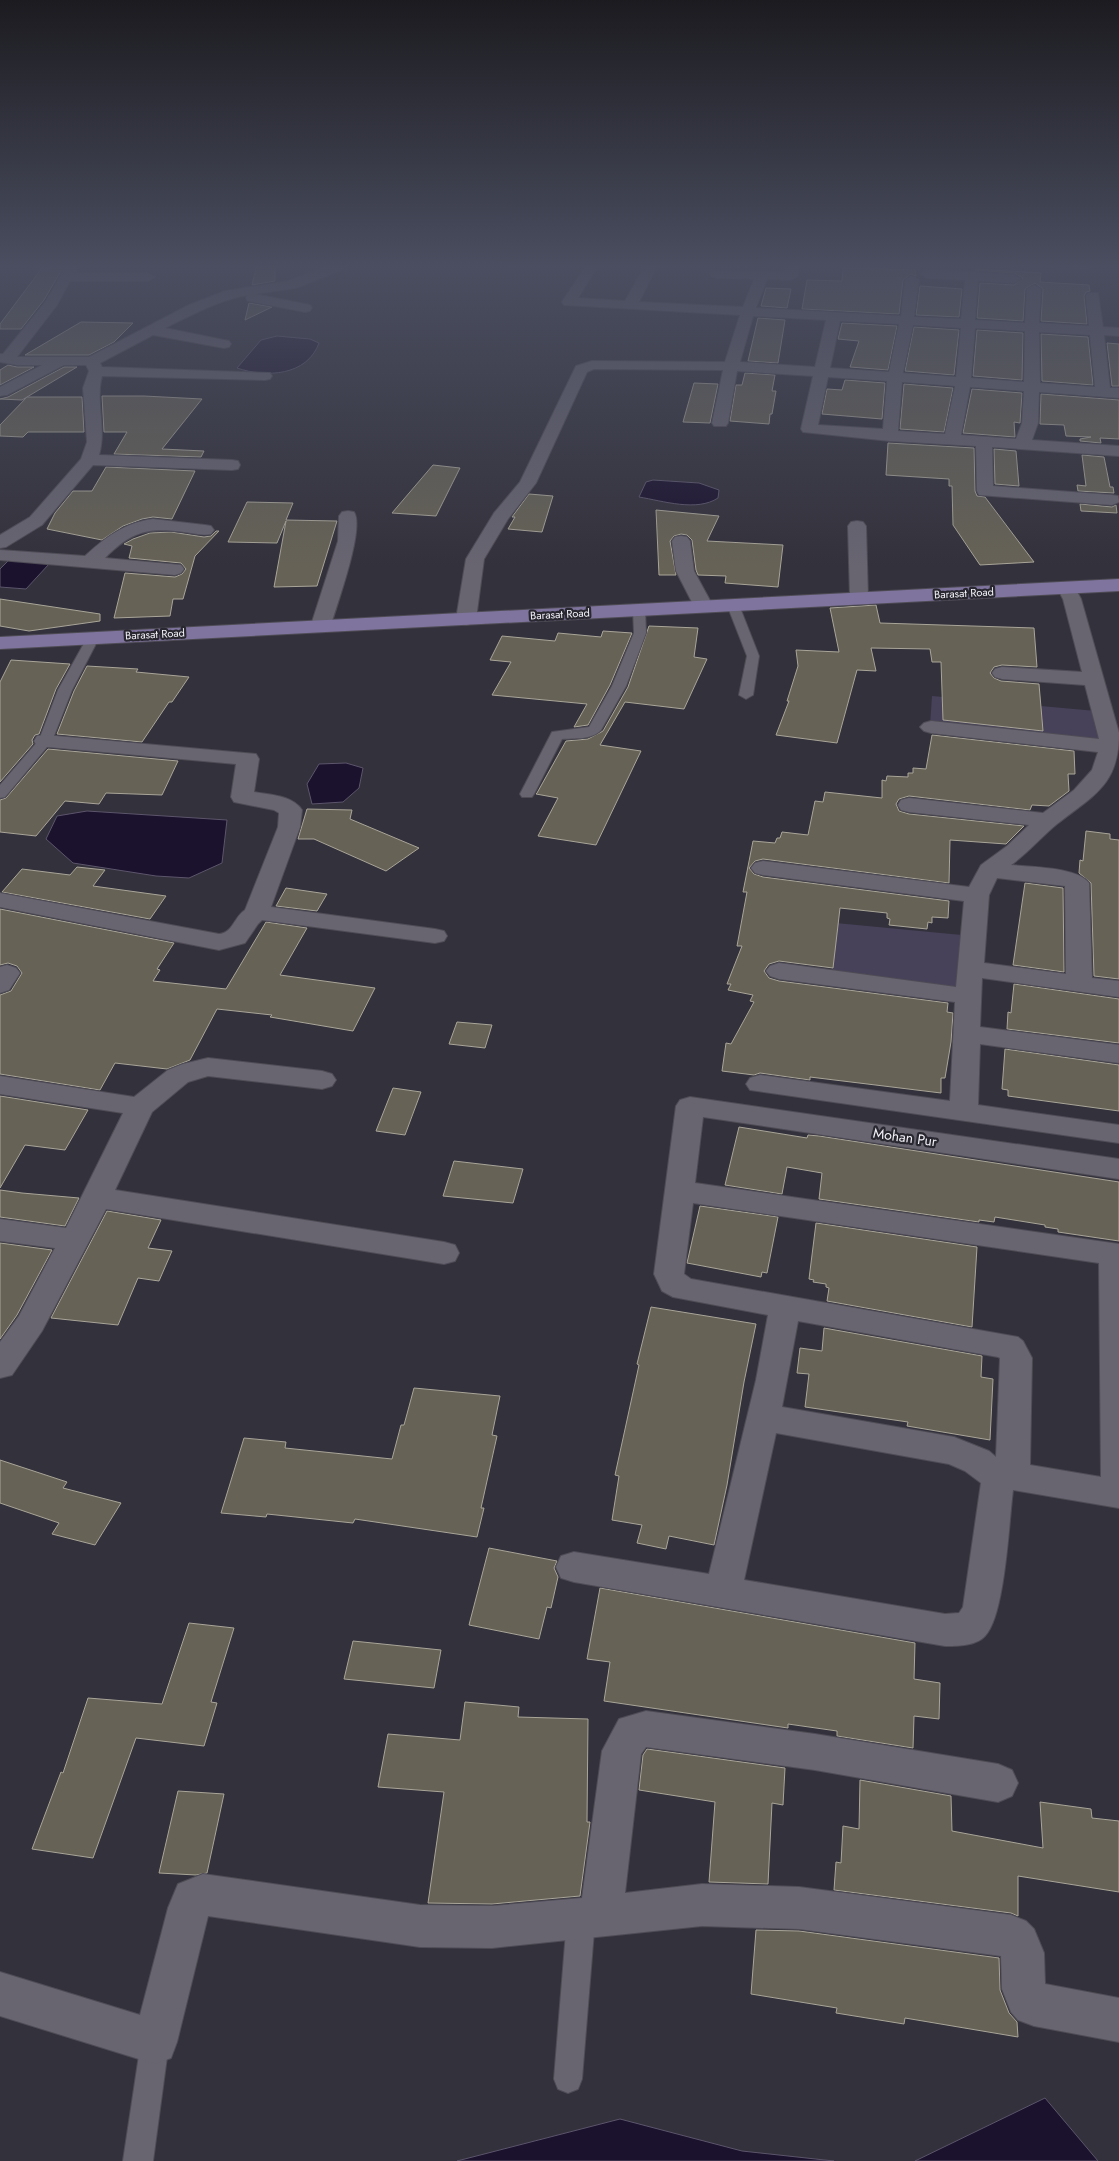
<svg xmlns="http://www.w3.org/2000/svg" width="1119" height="2161" viewBox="0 0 1119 2161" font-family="Jost,sans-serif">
	<rect width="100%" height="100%" fill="#33313b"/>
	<g fill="#474159">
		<path d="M932,696L1096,711L1105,741L930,725Z"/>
		<path d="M836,923L962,935L957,989L832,976Z"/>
	</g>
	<g fill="#1b122e" stroke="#5c556b">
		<path d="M277,336L310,339L319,343C307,376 266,378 237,368L261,340Z"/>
		<path d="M653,480L699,483L719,490L718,498C697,512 663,501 639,497L646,482Z"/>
		<path d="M9,560L49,564L26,589L0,587V569Z"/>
		<path d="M346,763L363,768L359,788L343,802L312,804L307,784L319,764Z"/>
		<path d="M87,811L227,820L222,863L189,878L156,876L73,863L46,839L57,816Z"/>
		<path d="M1045,2098L1098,2161H915Z"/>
		<path d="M620,2119L742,2151L834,2161H457Z"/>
	</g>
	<g fill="#666256" stroke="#a9a599">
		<path d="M45,264H65L44,300L21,329H0V324Z"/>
		<path d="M257,264H275V281L252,285Z"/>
		<path d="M843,268L915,270L916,276L911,274L903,280L899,314L802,309L807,280L842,281Z"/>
		<path d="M976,269L1041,273L1040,282L1089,285L1090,291L1086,292L1084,296L1087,324L1041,321L1043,289L1035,283L1025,289L1023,321L977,318L980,283L1014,285L1023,278L1014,273L975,270Z"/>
		<path d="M920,286L962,289L959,317L916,315Z"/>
		<path d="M766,288L791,289L787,308L761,306Z"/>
		<path d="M249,303L272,307L245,320Z"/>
		<path d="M758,318L785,320L778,363L748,361Z"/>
		<path d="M81,322L133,323L114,342L89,355H25Z"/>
		<path d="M842,323L897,326L888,370L850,367L859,341L838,339Z"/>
		<path d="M914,327L959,330L954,375L905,371Z"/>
		<path d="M977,330L1023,333L1022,380L973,376Z"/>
		<path d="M1041,334L1088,337L1093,385L1042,381Z"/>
		<path d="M1107,343L1119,344V386H1112Z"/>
		<path d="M8,365L17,367H34L0,385V370Z"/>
		<path d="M64,367H77L22,400L0,399L8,397Z"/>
		<path d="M745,373L775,375L772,391H776L772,414H770L769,424L730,421L736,385H742Z"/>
		<path d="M845,380L885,383L882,419L822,414L827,389L842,390Z"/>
		<path d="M694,383L718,384L710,423L683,422Z"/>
		<path d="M904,384L953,388L944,432L900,429Z"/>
		<path d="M972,389L1022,393L1020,423L1014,422L1015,437L963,433Z"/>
		<path d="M1041,394L1119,400V439L1100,438L1101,443L1080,441V439L1091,437L1066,436L1064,425L1040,424Z"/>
		<path d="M102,396H144L202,399L162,449L204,451L201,457L114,454L127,432H104Z"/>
		<path d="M27,397H82L84,432H28L23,437L0,436V425Z"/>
		<path d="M888,443L974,448L975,491L977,496L985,497L1034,562L980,565L953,525L952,486H949V479L886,475Z"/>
		<path d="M994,449L1016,451L1019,486L995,484Z"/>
		<path d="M1082,455L1104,457L1110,487H1113L1114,493L1078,491L1077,485L1086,486Z"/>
		<path d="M433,465L460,468L436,516L392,513Z"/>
		<path d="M106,467L195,471L172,519L153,517L142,519L123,526L102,540L47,529L55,513L73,491H92Z"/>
		<path d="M529,494L553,496L542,532L508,529L515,517H512Z"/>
		<path d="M247,502L293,503L286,520L337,521L317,586L274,587L286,521L277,543L228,542Z"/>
		<path d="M1080,504L1112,507L1116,505L1117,513L1081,511Z"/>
		<path d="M656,510L719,516L707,541L783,545L778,587L725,583L726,576L698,575L696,570L692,540L687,535L681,534L674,536L670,541L676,575H659Z"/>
		<path d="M216,531H219L195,556L183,599H173L170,616L114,618L125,573L175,577L182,574L186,569L181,563L129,558L132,546L124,544L133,539L150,533L171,532L204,537L211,536Z"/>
		<path d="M0,599L100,614V621L29,631L0,626Z"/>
		<path d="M876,605L880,623L1034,628L1037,667L1002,665L994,667L990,673L994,678L1001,681L1039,684L1043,731L943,720L941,662H932L930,649L871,648L876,671L857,670L837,743L776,735L789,701H787L798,666L796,650L839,652L830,608Z"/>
		<path d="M649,626L698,628L694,657L707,659L684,709L625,702L600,745L641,751L596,845L538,836L558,798L536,794L537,793L566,741L588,739L603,731L628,687Z"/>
		<path d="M603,631L632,633L610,685L588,725L574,727L587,704L492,695L511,662L490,660L502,636L555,641L558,633L601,637Z"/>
		<path d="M11,660L70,664L56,689L39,734L35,735L32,740L33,744L0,782V682Z"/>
		<path d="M87,666L138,669L136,672L189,677L172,702H169L142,742L57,734L74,691Z"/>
		<path d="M932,735L1074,751L1075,774H1068L1069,791L1049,806L1032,805L1030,810L909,796L899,799L896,804L899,811L909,814L1024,826L1006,844L950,840L949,883L763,859L755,861L749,868L754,874L763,877L949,901L948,918L932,917V923L928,922L927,929L889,925L890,919L887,918V913L840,908L833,968L779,961L769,964L764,971L769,978L779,981L948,1003L947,1012L953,1013L951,1042L945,1078H941V1093L810,1077V1080L760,1073L754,1075L722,1071L726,1043L731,1044L754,1002L750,1001L753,995L728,990L731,984H727L742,946H737L747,892H743L753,841L775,843L777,838H780L782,832L808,835L815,801L823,802L825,792L882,798V780L886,781L887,776L908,777V773H913V768L926,769Z"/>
		<path d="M48,749L178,761L162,795L106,793L99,804L65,801L36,836L0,832V800L6,798Z"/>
		<path d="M307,809L352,810L350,819L419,848L386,871L314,839H298Z"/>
		<path d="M1086,831L1110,834V839L1119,840V979L1094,976L1091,883L1079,873L1080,860L1083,861Z"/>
		<path d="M77,867L105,870L93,886L166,896L150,919L2,892L22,869L70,875Z"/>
		<path d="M1025,883L1063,888L1064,972L1013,965Z"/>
		<path d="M286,888L327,894L317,911L276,906Z"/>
		<path d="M0,909L174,943L157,969L160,970L153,981L226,989L266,922L307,928L280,975L375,988L353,1031L270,1017L272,1015L217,1009L190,1060L167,1069L115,1063L100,1090L0,1074V995L11,991L22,973L17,966L8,963L0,965Z"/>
		<path d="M1014,984L1119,999V1043L1007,1029L1008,1012L1011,1013Z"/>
		<path d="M457,1022L492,1025L485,1048L449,1044Z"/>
		<path d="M1005,1049L1119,1065V1111L1008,1096V1090L1002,1089Z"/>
		<path d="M393,1088L421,1092L405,1135L376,1131Z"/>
		<path d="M0,1096L88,1110L65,1150L25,1145L0,1188Z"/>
		<path d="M739,1127L807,1138L808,1135L819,1136L1119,1182V1241L1058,1232V1229L1045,1227V1225L995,1217L994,1222L979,1220V1222L819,1199L822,1173L787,1167L782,1194L725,1185Z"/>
		<path d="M454,1161L523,1169L513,1203L443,1196Z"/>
		<path d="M0,1190L22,1193L79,1198L65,1226L0,1217Z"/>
		<path d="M700,1206L778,1217L767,1273L762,1272L761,1277L687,1263Z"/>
		<path d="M107,1211L161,1220L148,1248L172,1251L159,1281L138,1278L118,1325L51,1318Z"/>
		<path d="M816,1223L977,1247L972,1327L827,1301L829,1288L826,1287V1284L813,1282L814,1280L809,1279Z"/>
		<path d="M0,1243L52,1250L17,1315L0,1339Z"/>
		<path d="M651,1307L756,1324L744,1382L727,1485L714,1545L669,1536L666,1549L637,1543L642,1525L612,1520L619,1476L615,1475L639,1365L637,1364Z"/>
		<path d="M824,1328L982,1356L981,1377L993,1379L990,1440L907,1426L908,1422L805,1407L809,1374L797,1373L800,1348L822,1351Z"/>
		<path d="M414,1388L500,1396L492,1435L497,1436L481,1508H484L477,1537L355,1519L353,1523L267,1514L266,1517L221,1513L244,1438L286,1442L285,1448L392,1459L401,1425H404Z"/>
		<path d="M0,1460L67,1482L63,1488L121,1503L95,1545L52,1534L59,1523L0,1503Z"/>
		<path d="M489,1548L557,1561L554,1568L558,1577L551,1608L547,1607L539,1639L469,1625Z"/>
		<path d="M600,1588L915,1643L914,1679L940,1683L939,1719L914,1716L913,1748L837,1736V1731L788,1724V1728L604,1701L610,1662L587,1659Z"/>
		<path d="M189,1623L234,1628L211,1702L217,1703L204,1746L136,1738L93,1858L32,1849L61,1772L63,1773L88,1698L162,1704Z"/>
		<path d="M353,1641L441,1650L434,1688L344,1679Z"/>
		<path d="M465,1702L519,1707L518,1717L588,1719L587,1822H590L580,1896L492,1904L428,1903L444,1792L378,1787L388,1734L460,1740Z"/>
		<path d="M647,1749L785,1768L783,1805L772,1803L768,1884L709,1882L715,1802L639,1790L643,1755Z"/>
		<path d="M860,1780L951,1796L952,1831L1043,1848L1040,1802L1091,1809L1092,1818L1119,1821V1892L1018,1876V1916L1011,1913L834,1890L836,1862L841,1863L843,1826L859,1829Z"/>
		<path d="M178,1791L224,1794L207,1873L196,1875L159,1873Z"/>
		<path d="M756,1930L799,1931L999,1958L1000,1990L1009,2013L1017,2022L1018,2037L905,2018L904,2024L836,2013L837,2008L751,1994Z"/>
	</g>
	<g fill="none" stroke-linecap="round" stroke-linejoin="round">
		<defs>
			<g id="lane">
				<path d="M733,601L739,605L759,656L753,695L746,699L739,695L747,656L727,605Z"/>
				<path d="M639,606L645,610L646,633L626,686L601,730C592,740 574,738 562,739L534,794L532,797H522L520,794L552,732L589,727L612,686L634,633L633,610Z"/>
				<path d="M93,634L99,638L72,690L52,741L5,797L0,798V785L39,740L58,690L87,638Z"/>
				<path d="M581,1906L591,1910L595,1919L582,2079L578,2089L568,2093L558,2089L554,2079L567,1919L571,1910Z"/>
				<path d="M155,2028L165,2032L169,2042L153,2161H123L141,2042L145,2032Z"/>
			</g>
			<g id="street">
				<path d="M67,264H79L75,273H148L155,277L148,281H70L57,305L17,357H89L189,305L225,291L288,281L333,264H350L349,267L296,288L255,294L310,305L312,308L310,311L305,312L248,301L246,298L248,295C218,300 192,315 165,328L229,341L231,344L229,347L224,348L153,335L100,363L102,367L270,373L272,376L270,379L265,380L102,376C95,402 107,429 99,455L232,460L238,461L240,465L238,469L232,470L93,465L42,525L6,547L0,548V535L30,517L81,459L87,442L83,388L89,371L86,365H64L7,395L0,396V387L42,365H17L0,362V354H3L46,301Z"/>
				<path d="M587,264H599L578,298L625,301L646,264H658L639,302L743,307L754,279L717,278L712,277L710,274L712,271L785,272L786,264H798V276L791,280L767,279L756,308L901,316L905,280L912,276L919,280L914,317L961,319L965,280L927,278L920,274L927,270L972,272L1014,275L1021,279L1014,283L978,281L975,320L1025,323L1027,289L1034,285L1041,289L1039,323L1089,326L1086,296L1088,293H1098L1103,327L1119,328V336L1104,335L1110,388H1119V398L1039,392L1038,423L1032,440L1119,446V456L992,447L993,486L1112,495L1118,496L1119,502L1112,505L979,495L977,491L976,446L890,441L803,432L801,429L813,376L737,371L728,423L726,426H714L712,423L723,370L594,369L587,372L536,483L508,519L484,559L476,619L473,623L466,625L459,623L456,619L466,559L494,513L520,482L576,366L592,361L725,362L740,315L564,305L562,302ZM753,316L826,320L815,367L740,362ZM840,321L899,324L889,372L830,368ZM913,325L961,328L956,377L903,373ZM975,328L1025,331L1024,382L971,378ZM1039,332L1090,335L1095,387L1040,383ZM828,377L887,381L883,429L818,425ZM902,382L955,386L945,434L898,431ZM970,387L1024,391L1022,423L1016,439L961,435Z"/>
				<path d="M1052,264H1094V265L1088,269L1058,268L1053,267Z"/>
				<path d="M348,511L354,512C365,528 337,604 331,625L328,629L321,631L314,629L311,625L338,541L339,516L342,512Z"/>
				<path d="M153,519L205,525L211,526L214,530L211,534C202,536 193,533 184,532C147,527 131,532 105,558L181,565L184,569L181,573L175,575L0,560V550L85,556C106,537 124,523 153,519Z"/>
				<path d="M857,521L863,522L866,526L868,598L866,602L859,604L852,602L850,598L848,526L851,522Z"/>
				<path d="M681,536L687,537L690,541L694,571L713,606L710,610L703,612L696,610L676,571L672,541L675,537Z"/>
				<path d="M1066,582L1073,584L1081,599L1119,733C1119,785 1094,795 1057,824C1041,837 1028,853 1011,865C1030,867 1078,867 1089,883L1092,978L1119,981V997L982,978L980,1027L1119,1045V1063L980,1044L978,1105L1119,1125V1143L750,1090L746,1084L750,1078L760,1075L950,1101L955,1002L779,979L770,976L766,971L770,966L779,963L956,987L964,901L763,875L755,873L751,868L755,863L763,861L969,887L981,865L1007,846L1029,825L909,812L901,810L898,805L901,800L909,798L1043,813L1074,790L1092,770L1098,752L931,733L924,731L920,727L924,723L931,721L1099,739L1085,685L1002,679L995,677L992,673L995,669L1002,667L1082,672L1063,599L1057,588L1059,584ZM997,878L1065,886L1066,974L984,963L989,895Z"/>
				<path d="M45,735L256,754L259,759L254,792C270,795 292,795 302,810L300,827L271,907L435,929L444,931L447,936L444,941L435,943L262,920L258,924L245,943L219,950L0,907V893L219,934C233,933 234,917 245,910L278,827L279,813L274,810L234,802L231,797L236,764L37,746L34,741L37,736Z"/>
				<path d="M7,965L16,968L20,973L9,990L0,993V967Z"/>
				<path d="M208,1058L322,1071L332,1074L336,1080L332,1086L322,1089L208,1076L188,1082L152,1112L115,1190L444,1242L455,1245L459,1253L455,1261L444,1264L106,1209L42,1331L12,1375L0,1378V1342L19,1316L55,1248L0,1241V1219L66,1228L123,1113L0,1094V1076L134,1097L168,1070L183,1064Z"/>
				<path d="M690,1097L1119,1159V1179L703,1117L695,1183L1119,1244V1508L1013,1490C1009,1521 1005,1616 985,1636C976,1646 957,1646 945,1646L574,1582L561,1578L556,1567L561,1556L574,1552L709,1574L756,1380L768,1315L673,1297L662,1291L654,1274L676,1106L680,1100ZM693,1203L1099,1263L1101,1477L1030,1465L1032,1358L1023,1341L1018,1337L691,1279L684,1274ZM798,1321L998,1357L1000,1358L996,1457L989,1451L954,1437L782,1407ZM776,1433L949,1464L965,1471L981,1483L963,1607L959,1613L945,1614L744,1580Z"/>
				<path d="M646,1711L815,1734L998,1764L1012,1770L1018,1783L1012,1796L998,1802L815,1770L646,1747L641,1754L625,1893L702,1884L799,1887L1011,1915L1026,1921L1034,1929L1044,1953L1045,1984L1119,1998V2042L1034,2026L1018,2020L1011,2012L1002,1989L1001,1956L799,1929L702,1926L492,1948L420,1947L208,1916L177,2042L171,2058L155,2064L0,2016V1972L140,2015L168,1908L178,1884L203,1874L420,1905L492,1906L582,1898L602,1751L619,1719Z"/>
			</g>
			<path id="primary" d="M1119,579V591L0,649V637Z"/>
		</defs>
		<use href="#lane" stroke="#4f4c56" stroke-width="2"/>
		<use href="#street" stroke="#4f4c56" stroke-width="2"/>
		<use href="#primary" stroke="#4f4c56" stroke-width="2"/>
		<use href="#lane" fill="#686571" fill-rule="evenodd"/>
		<use href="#street" fill="#686571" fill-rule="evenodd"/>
		<use href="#primary" fill="#7f749d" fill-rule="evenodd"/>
	</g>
	<linearGradient id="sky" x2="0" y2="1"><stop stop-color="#1c1b20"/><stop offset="0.47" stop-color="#4a4e60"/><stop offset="1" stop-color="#4a4e60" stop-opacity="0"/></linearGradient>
	<rect width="1119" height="566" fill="url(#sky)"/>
	<g text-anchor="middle" stroke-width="4.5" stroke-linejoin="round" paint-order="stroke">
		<g font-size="11" fill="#f4f2f9" stroke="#292730">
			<text transform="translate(964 593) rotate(-3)" y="4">Barasat Road</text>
			<text transform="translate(560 614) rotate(-3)" y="4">Barasat Road</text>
			<text transform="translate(155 634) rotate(-3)" y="4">Barasat Road</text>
		</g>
		<g font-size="14" fill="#f4f2f9" stroke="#292730">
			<text transform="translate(905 1137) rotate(8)" y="5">Mohan Pur</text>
		</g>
	</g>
</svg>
